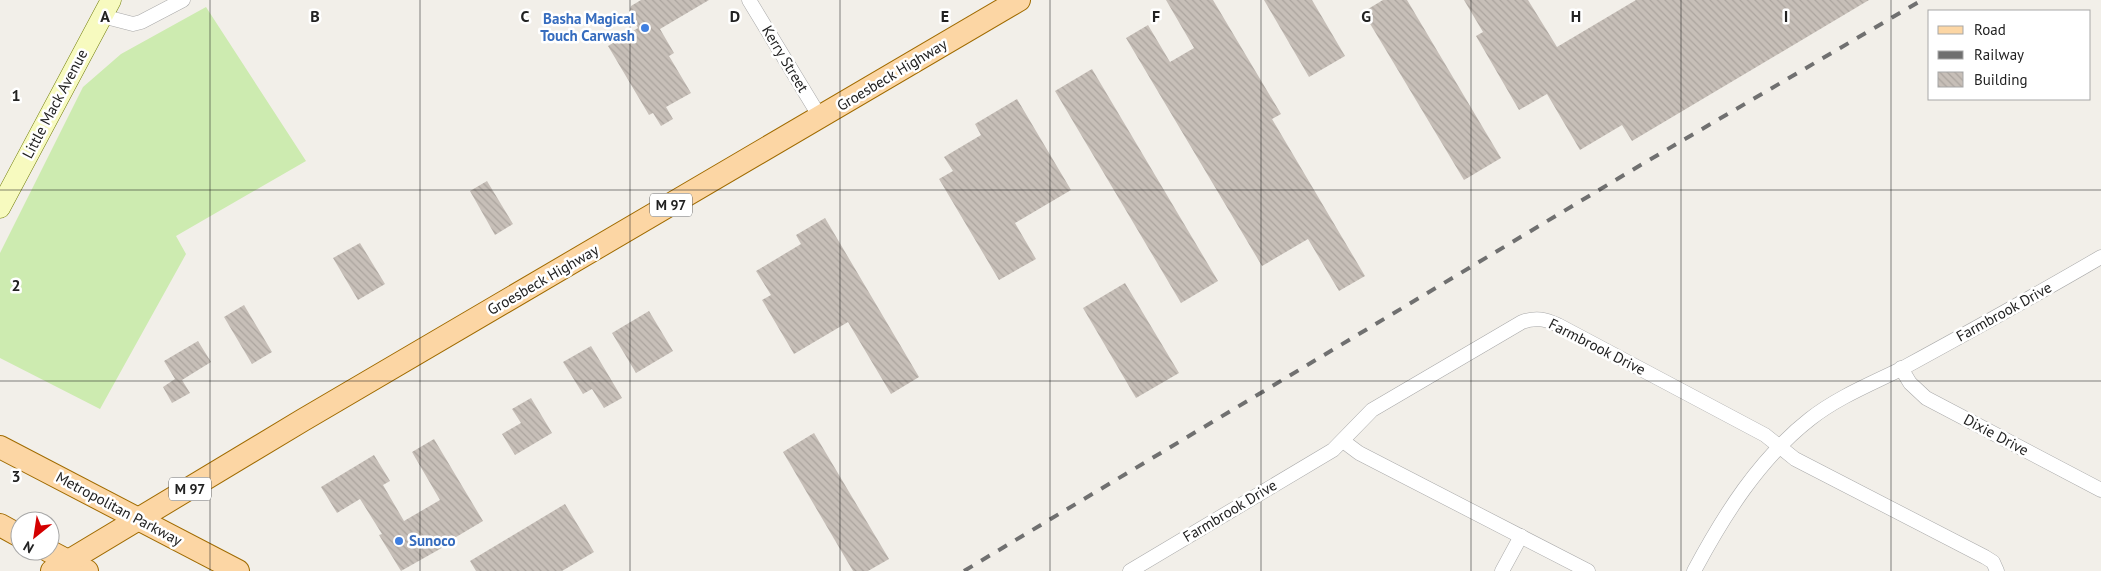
<svg xmlns="http://www.w3.org/2000/svg" width="2101" height="571" viewBox="0 0 2101 571" font-family="'PT Sans',sans-serif">
	<defs>
		<pattern id="building-back-hatch" width="6" height="6" patternUnits="userSpaceOnUse" patternTransform="scale(1.25)"><rect width="6" height="6" fill="#c7bfb8"/><path d="M-1 5l2 2M0 0l6 6M5-1l2 2" fill="none" stroke="#aba49e"/></pattern>
	</defs>
	<rect width="100%" height="100%" fill="#f2efe9"/>
	<path fill="#cdebb0" d="M206,7L306,161L176,236L186,254L100,409L0,358V253L83,87L121,54Z"/>
	<g fill="url(#building-back-hatch)">
		<path d="M641,0H709L660,29L674,53L669,56L691,93L666,107L673,119L661,126L653,113L649,115L608,46L638,28L629,13L631,6Z"/>
		<path d="M1166,0H1213L1281,114L1272,119L1365,276L1339,291L1308,239L1262,266L1126,38L1148,25L1170,62L1194,48Z"/>
		<path d="M1264,0H1312L1345,56L1309,77Z"/>
		<path d="M1383,0H1407L1501,158L1464,180L1363,12Z"/>
		<path d="M1464,0H1528L1557,47L1636,0H1869L1632,141L1622,125L1580,150L1547,94L1519,110L1476,36L1483,32Z"/>
		<path d="M1092,69L1218,281L1181,303L1055,91Z"/>
		<path d="M1017,99L1071,190L1015,223L1036,259L999,280L939,179L953,171L944,157L981,135L975,124Z"/>
		<path d="M487,181L513,224L495,235L470,191Z"/>
		<path d="M825,218L919,377L891,394L848,322L794,354L762,300L771,295L756,271L801,244L796,235Z"/>
		<path d="M360,243L385,284L358,300L333,258Z"/>
		<path d="M1125,283L1179,373L1136,398L1083,308Z"/>
		<path d="M244,305L272,352L252,364L224,317Z"/>
		<path d="M649,311L673,351L636,373L612,333Z"/>
		<path d="M198,341L211,362L182,380L190,393L172,403L163,387L175,379L164,361Z"/>
		<path d="M591,346L622,398L604,408L592,389L583,394L563,362Z"/>
		<path d="M531,398L552,433L515,455L502,434L521,423L512,409Z"/>
		<path d="M814,433L889,559L868,571H853L783,452Z"/>
		<path d="M434,439L483,521L446,543L447,545L401,571L379,535L382,534L360,499L337,513L321,487L374,455L390,481L383,485L404,521L440,500L412,452Z"/>
		<path d="M565,504L594,552L562,571H476L470,561Z"/>
	</g>
	<g fill="none" stroke-linecap="round" stroke-linejoin="round">
		<defs>
			<g id="street">
				<path d="M749,0L820,117"/>
				<path d="M102,16L133,24L141,22L183,0"/>
				<path d="M1901,368L1910,383L1926,398L2101,490"/>
				<path d="M1343,441L1359,453L1588,571"/>
				<path d="M1130,571L1333,450L1372,410L1522,322C1536,317 1545,319 1558,325L1765,435L1795,459L1985,557L1993,562L1997,571"/>
				<path d="M1502,571L1521,536"/>
				<path d="M1694,571C1724,515 1759,459 1810,419C1838,397 1871,384 1903,368C1969,332 2036,295 2101,257"/>
			</g>
			<path id="secondary" d="M0,208L111,0"/>
			<g id="primary">
				<path d="M0,447L238,571"/>
				<path d="M0,525L20,536"/>
				<path d="M49,551L87,571"/>
				<path d="M52,571L303,420L1019,0"/>
			</g>
		</defs>
		<use href="#street" stroke="#a9a9a9" stroke-width="15"/>
		<use href="#secondary" stroke="#707d05" stroke-width="21"/>
		<use href="#primary" stroke="#a06b00" stroke-width="24"/>
		<use href="#street" stroke="#fff" stroke-width="14"/>
		<use href="#secondary" stroke="#f7fabf" stroke-width="20"/>
		<use href="#primary" stroke="#fcd6a4" stroke-width="22"/>
		<path stroke="#707070" stroke-width="4" stroke-dasharray="10 10" stroke-linecap="butt" d="M964,571L1639,166L1922,0"/>
	</g>
	<path fill="none" stroke="#222" stroke-width="1" stroke-opacity="0.55" d="M210,0V571M420,0V571M630,0V571M840,0V571M1050,0V571M1261,0V571M1471,0V571M1681,0V571M1891,0V571M0,190H2101M0,381H2101"/>
	<g fill="#3f7fe0" stroke="#fff" stroke-width="2">
		<circle cx="645" cy="28" r="5"/>
		<circle cx="399" cy="541" r="5"/>
	</g>
	<g text-anchor="middle" stroke-width="5" stroke-linejoin="round" paint-order="stroke">
		<g fill="#fff" stroke="#646464" stroke-width="1">
			<rect x="650" y="193.5" width="42" height="23" rx="4"/>
			<rect x="169" y="477.5" width="42" height="23" rx="4"/>
		</g>
		<g font-size="14" font-weight="bold" fill="#222">
			<text x="671" y="210">M 97</text>
			<text x="190" y="494">M 97</text>
		</g>
		<g font-size="15" font-weight="bold" fill="#366cbe" stroke="#fff" text-anchor="end">
			<text x="635" y="24">Basha Magical<tspan x="635" dy="17">Touch Carwash</tspan></text>
			<text x="409" y="546" text-anchor="start">Sunoco</text>
		</g>
		<g font-size="15" fill="#222" stroke="#fff">
			<text transform="translate(785 59) rotate(59)" y="5">Kerry Street</text>
			<text transform="translate(892 75) rotate(-31)" y="5">Groesbeck Highway</text>
			<text transform="translate(55 104) rotate(-62)" y="5">Little Mack Avenue</text>
			<text transform="translate(543 280) rotate(-30)" y="5">Groesbeck Highway</text>
			<text transform="translate(2004 312) rotate(-29)" y="5">Farmbrook Drive</text>
			<text transform="translate(1597 347) rotate(27)" y="5">Farmbrook Drive</text>
			<text transform="translate(1996 435) rotate(28)" y="5">Dixie Drive</text>
			<text transform="translate(119 509) rotate(28)" y="5">Metropolitan Parkway</text>
			<text transform="translate(1230 511) rotate(-31)" y="5">Farmbrook Drive</text>
		</g>
	</g>
	<g font-size="16" text-anchor="middle" font-weight="bold" fill="#222" stroke="#fff" stroke-width="5" stroke-linejoin="round" paint-order="stroke">
		<text x="105" y="22">A</text>
		<text x="315" y="22">B</text>
		<text x="525" y="22">C</text>
		<text x="735" y="22">D</text>
		<text x="945" y="22">E</text>
		<text x="1156" y="22">F</text>
		<text x="1366" y="22">G</text>
		<text x="1576" y="22">H</text>
		<text x="1786" y="22">I</text>
		<text x="16" y="101">1</text>
		<text x="16" y="291">2</text>
		<text x="16" y="482">3</text>
	</g>
	<rect x="1928" y="10" width="162" height="90" fill="#ffffff" stroke="#a7a7a7"/>
	<rect x="1938" y="26" width="25" height="8" fill="#fcd6a4" stroke="#a7a7a7"/>
	<text x="1974" y="35" font-size="15" fill="#222222">Road</text>
	<rect x="1938" y="51" width="25" height="8" fill="#707070" stroke="#a7a7a7"/>
	<text x="1974" y="60" font-size="15" fill="#222222">Railway</text>
	<rect x="1938" y="72" width="25" height="15" fill="url(#building-back-hatch)" stroke="#a7a7a7"/>
	<text x="1974" y="85" font-size="15" fill="#222222">Building</text>
	<g transform="translate(35 536) rotate(210)"><circle r="24" fill="#ffffff" stroke="#a7a7a7"/>
	<path d="M0-4L9 19L0 12L-9 19Z" fill="#d40000"/>
	<text y="-8" font-size="14" font-weight="bold" text-anchor="middle" fill="#222222">N</text>
	</g>
</svg>
